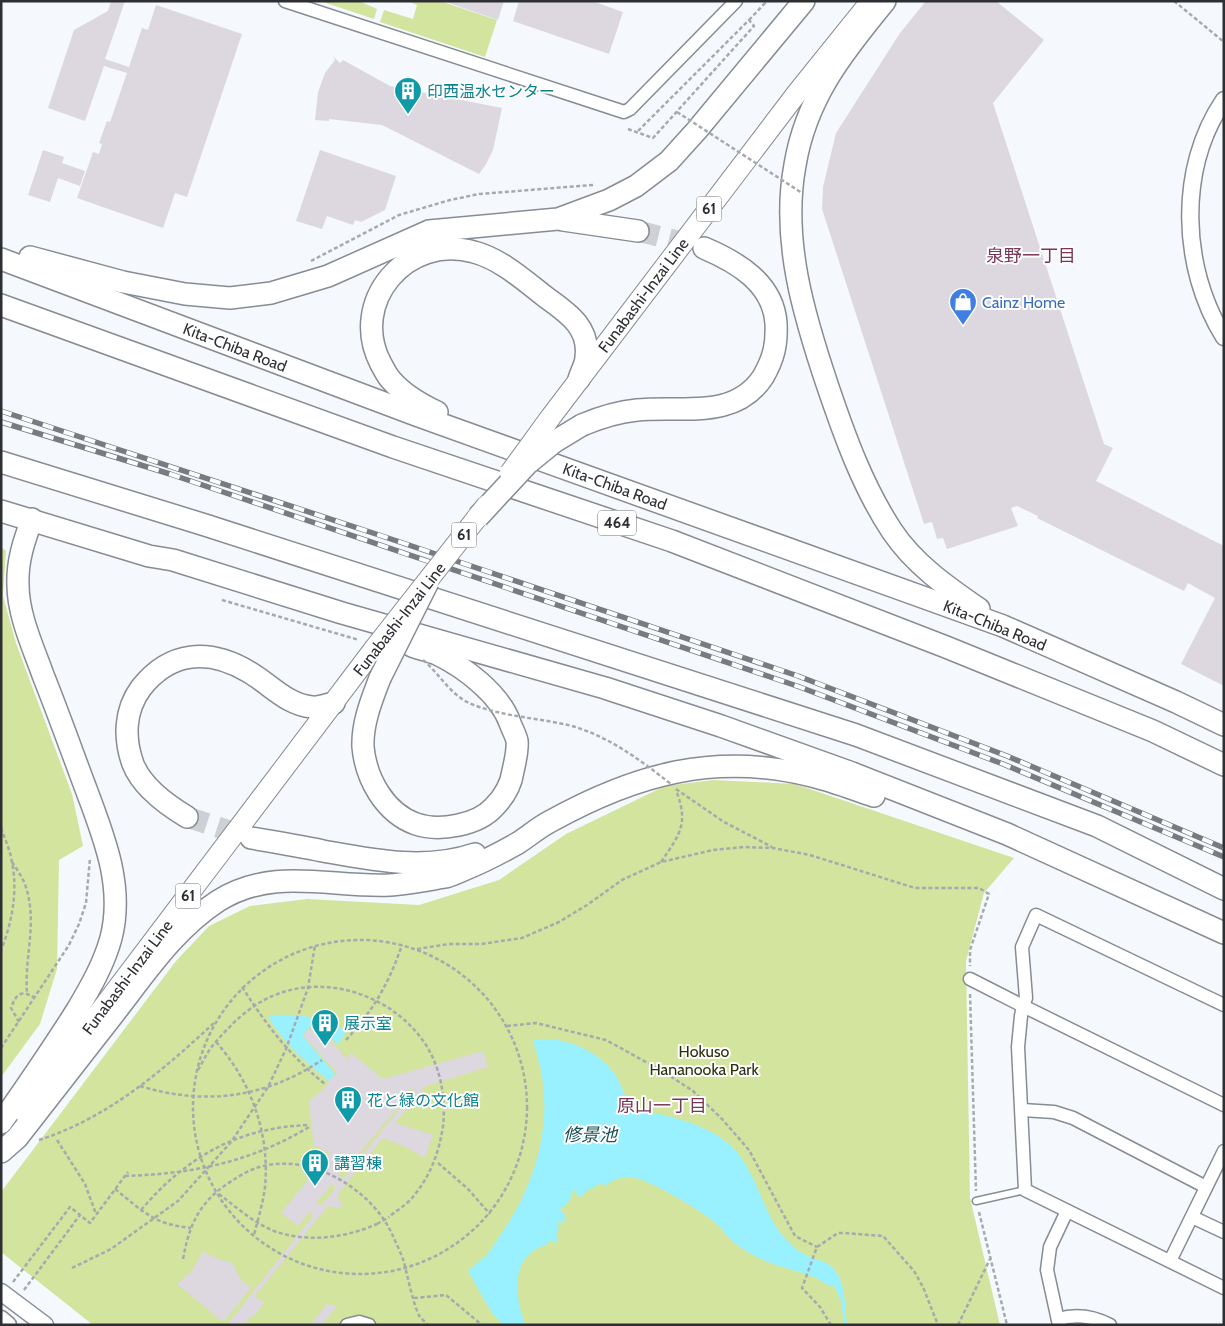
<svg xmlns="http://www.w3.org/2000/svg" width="1225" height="1326" viewBox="0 0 1225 1326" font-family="Cabin,'Noto Sans JP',sans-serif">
	<rect width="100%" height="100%" fill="#f5f9fe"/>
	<g fill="#d2e49d">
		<path d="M320,1H359L377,9L374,19Z"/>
		<path d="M408,1H440L497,20L485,57L380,22L384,10L413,19L417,5Z"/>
		<path d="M1,547L6,551L3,596L16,643L72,794L83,846L59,860L57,969L40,1024L1,1077Z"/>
		<path d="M714,780L795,784L1014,858L984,893L966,961L970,1198L1000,1325H93L1,1252V1192L176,961L209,926L250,906L307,899L419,905L499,880L566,834L665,786Z"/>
	</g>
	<g fill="#99f0ff">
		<path d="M278,1014L279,1016C301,1014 328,1018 346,1032L338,1045L316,1021L302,1035L335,1074L329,1081C305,1062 284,1043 268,1017Z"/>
		<path d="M549,1039C574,1041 602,1054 616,1076C621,1085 625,1095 629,1105L633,1108C675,1118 725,1125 747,1167C760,1189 767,1218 784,1237C790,1244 800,1253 808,1256C814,1259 820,1260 826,1263C846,1273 845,1305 847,1325H844L841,1300L834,1286H828C817,1273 777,1268 759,1258C751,1254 742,1249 736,1244C727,1237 721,1227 712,1220C700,1210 649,1180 635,1178C625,1177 613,1178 607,1185L599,1184L590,1190L588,1188L584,1195L579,1197L576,1194L577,1192L575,1189L572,1194L570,1195L571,1199L564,1207L559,1208L565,1215L564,1224L559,1221H557L559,1229L556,1234L558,1240L555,1243L549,1240L548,1244C543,1246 537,1248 533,1251C510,1268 517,1301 525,1325H503L492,1313L468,1271C474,1265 480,1261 486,1256C490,1251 494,1245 497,1240C529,1197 550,1139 543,1085C542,1070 537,1055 533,1040Z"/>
	</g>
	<g fill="#ddd7df" fill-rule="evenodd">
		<path d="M111,1H125L105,59L129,67L142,28L148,30L156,5L242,34L187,197L175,193L163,228L77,198L93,152L99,154L102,144L99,143L107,121L110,122L127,73L104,66L85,121L48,108L74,30L108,11Z"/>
		<path d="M443,1H504L498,20Z"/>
		<path d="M519,1H592L623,12L609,54L513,21Z"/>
		<path d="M926,1H996L1044,40L993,103L1104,444L1113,448L1096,481L1224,546V686L1181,664L1215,598L1188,583L1184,591L1037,518L1038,516L1017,506L1011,508L1018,526L947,549L943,538L937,539L932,522L924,524L822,209L823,187L836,133L900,33Z"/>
		<path d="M333,56L340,63L343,60L390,86L502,108L493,150L486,164L479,174L382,125L329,119V121L315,120L318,92L325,73L335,60Z"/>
		<path d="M43,150L64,157L62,163L85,171L80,186L58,178L50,202L28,195Z"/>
		<path d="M320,150L396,176L385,210L361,222L355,220L353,225L327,216L322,229L296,221Z"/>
		<path d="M316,1024L347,1059L351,1053L383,1079L483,1051L488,1067L426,1086L395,1123L433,1135L425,1158L408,1148L383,1138L337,1195L341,1204V1207L338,1208L328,1206L255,1296L264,1303L253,1317L251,1316L244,1325H227L313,1216L310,1211L298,1226L281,1213L330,1153L314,1146L309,1101L321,1091L337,1073L303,1035ZM416,1088L344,1178L338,1176L350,1161L352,1162L406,1098L400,1093ZM333,1183L335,1189L322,1205L316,1203Z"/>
		<path d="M203,1251L213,1257L232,1263L242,1281L251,1288L223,1322L177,1284L192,1271Z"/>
		<path d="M327,1304L337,1306L322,1325H310Z"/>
	</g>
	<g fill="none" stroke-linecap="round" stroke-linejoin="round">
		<g stroke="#cdd1d5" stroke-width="21" stroke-dasharray="21 11" stroke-linecap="butt">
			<path d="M638,231L701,247"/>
			<path d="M187,817L251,838"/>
		</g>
		<defs>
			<path id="service" d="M976,1201L1025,1190"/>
			<g id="minor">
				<path d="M285,1L624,112L630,109L736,1"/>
				<path d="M970,979L1023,1006L1021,1016L1018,1047L1025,1190L1224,1288"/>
				<path d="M1224,1005L1036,915L1022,947L1026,998L1023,1006L1224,1105"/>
				<path d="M1022,1110L1054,1112L1073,1118L1206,1187"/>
				<path d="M1192,1217L1224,1232"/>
				<path d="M1170,1261L1224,1151"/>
				<path d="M1058,1319C1075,1314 1093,1316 1110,1325"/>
				<path d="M347,1325L359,1322L369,1325"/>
				<path d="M1059,1325L1047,1270L1050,1247L1067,1211"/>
			</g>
			<g id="tertiary">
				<path d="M1224,100C1177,169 1181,268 1224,337"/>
				<path d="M1,1292L45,1325"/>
				<path d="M1,1319L8,1325"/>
			</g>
			<g id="primary">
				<path d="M550,418L797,93L871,1"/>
				<path d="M24,1112L374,649"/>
			</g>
			<g id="trunk">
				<path d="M885,1C843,52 806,98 795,165C781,240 804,316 828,387C845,437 863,487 892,531C914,564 947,587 979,609"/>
				<path d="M563,220L638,231"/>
				<path d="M30,257L123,282L185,294L230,298L271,293L328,276L429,231L558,219L609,200L636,186L669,161L697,130L804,1"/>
				<path d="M1,259L416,415L1003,626L1176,702L1224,725"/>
				<path d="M1,305L393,447L672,541L946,647L1153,731L1224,765"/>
				<path d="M437,412C420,404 403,394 391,380C387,376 384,369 381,364C348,302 407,233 474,252C501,259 525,281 547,298C568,313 590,328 586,357C586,364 581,372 579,379"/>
				<path d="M582,425C601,417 617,412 637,410C680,405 734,421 763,377C774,358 777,344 776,323C773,283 737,262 704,248"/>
				<path d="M1,462L205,525L856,735L1097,826L1224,889"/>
				<path d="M1,511L149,556L173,560L342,613L605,688L721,726L852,773L1007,834L1224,933"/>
				<path d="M380,678C372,699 362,723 363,747C366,779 385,813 416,824C439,832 478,825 494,807C504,797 511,785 513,771C515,762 518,750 517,741C516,735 512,729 510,723C500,694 464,667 437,654C429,651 420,649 412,646"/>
				<path d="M187,817C167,805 142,787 133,764C124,739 124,711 141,688C170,651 209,648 249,672C270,684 287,705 312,707C319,708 328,704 334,703"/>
				<path d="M251,838C275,842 299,846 323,851C373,860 425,871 475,854"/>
				<path d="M1,1123C27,1086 53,1048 77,1010C90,988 104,964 111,938C125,884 102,832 83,781C70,746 57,710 43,675C33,647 18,615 18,585C17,561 24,541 32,519"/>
				<path d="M1,1152L17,1138C50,1096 83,1053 116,1011C147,971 175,929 218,901C273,866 331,888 390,885C408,884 427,880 445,877C453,875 461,871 468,868C485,861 502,852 518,843C529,836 539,827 551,821C636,774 715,752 812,776C833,781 853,789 874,796"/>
			</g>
		</defs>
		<use href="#service" stroke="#868c94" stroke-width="9"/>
		<use href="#minor" stroke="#868c94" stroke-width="15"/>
		<use href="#tertiary" stroke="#868c94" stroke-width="19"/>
		<use href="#primary" stroke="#868c94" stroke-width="22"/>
		<use href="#trunk" stroke="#868c94" stroke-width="24"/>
		<g stroke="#a6aaae" stroke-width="2.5" stroke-dasharray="4 2.5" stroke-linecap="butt">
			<path d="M1174,1L1224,42"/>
			<path d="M749,20L765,3L763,1"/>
			<path d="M628,129L653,138L754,26L749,20L637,132"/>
			<path d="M311,261L399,215L450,200L479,194L593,185"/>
			<path d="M222,600L359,640"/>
			<path d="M676,789L724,822L772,847"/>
			<path d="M1,828C5,839 10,850 12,862C18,891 12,923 1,950"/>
			<path d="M12,862C16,868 21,875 24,882C39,919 24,956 27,993"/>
			<path d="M661,862C680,834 689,824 676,790"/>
			<circle cx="360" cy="1107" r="167"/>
			<path d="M417,949L449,944H481L522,938L559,922L587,905L622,880L661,862L713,850L744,847L773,848L810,855L915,888H979L989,894L970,950V966"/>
			<path d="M242,987C268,1027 289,1055 326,1085"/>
			<path d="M970,994L976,1191"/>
			<path d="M19,1022L11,1008C16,994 21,989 35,998"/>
			<path d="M507,1026L536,1023L606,1040L664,1072L693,1091L722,1119L749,1150L795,1236L817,1247"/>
			<path d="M346,1040C373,1011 389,983 402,945"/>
			<path d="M216,1042C251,1081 270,1134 265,1187C263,1203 258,1219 254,1235"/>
			<path d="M1,1048L69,945L79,924L86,903L90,858"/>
			<path d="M198,1070C203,1062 207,1052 214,1044C230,1025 251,1004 275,995C329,973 395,997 426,1045C441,1069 446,1099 443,1126C439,1153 430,1177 412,1198C406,1205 396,1211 389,1217"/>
			<path d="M140,1086C205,1106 265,1098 322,1060"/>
			<path d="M39,1140C108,1118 162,1071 214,1023"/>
			<path d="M57,1140L85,1184L96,1214"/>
			<path d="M438,1163L468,1189L490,1214"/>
			<path d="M125,1176C192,1174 251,1162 309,1127"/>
			<path d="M115,1189C144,1212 153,1224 191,1228"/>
			<path d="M219,1194C236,1207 254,1223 274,1231C308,1243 345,1238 377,1224"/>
			<path d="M141,1210C186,1157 239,1127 309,1125"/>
			<path d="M979,1212L1007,1325"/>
			<path d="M183,1259C191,1215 205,1195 245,1173C297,1145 369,1184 392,1234C396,1243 401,1253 404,1262C407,1274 414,1308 420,1317C422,1320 426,1322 428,1325"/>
			<path d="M72,1268L111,1249L178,1201L231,1142L268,1087L286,1049L308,988L315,945"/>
			<path d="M13,1282L70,1207L90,1223L128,1172"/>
			<path d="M24,1290L80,1215"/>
			<path d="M414,1298L446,1295L482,1325"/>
			<path d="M831,1325L820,1307L802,1288L817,1247L838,1233H844L883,1236L914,1271L923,1287L938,1325"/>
			<path d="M958,1325L990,1259"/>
		</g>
		<use href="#service" stroke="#fff" stroke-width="6"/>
		<use href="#minor" stroke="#fff" stroke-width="12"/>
		<use href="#tertiary" stroke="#fff" stroke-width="16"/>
		<use href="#primary" stroke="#fff" stroke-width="20"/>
		<use href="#trunk" stroke="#fff" stroke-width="21"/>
		<defs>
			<g id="rail">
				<path d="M1,411L379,535L798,676L1007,756L1224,848"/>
				<path d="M1,422L170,474L797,686L1003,764L1224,857"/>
			</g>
		</defs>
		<use href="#rail" stroke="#787b7f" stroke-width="5.5"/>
		<use href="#rail" stroke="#fff" stroke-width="4" stroke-dasharray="11" stroke-linecap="butt"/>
		<defs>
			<g id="primary-bridge">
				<path d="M510,473L550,418"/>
				<path d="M374,649L487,505"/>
			</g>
			<g id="trunk-bridge">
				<path d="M478,517L527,464L554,442L582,425"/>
				<path d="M380,678L428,582"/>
			</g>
		</defs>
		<use href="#primary-bridge" stroke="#868c94" stroke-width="22" stroke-linecap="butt"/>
		<use href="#trunk-bridge" stroke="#868c94" stroke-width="24" stroke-linecap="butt"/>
		<g stroke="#a6aaae" stroke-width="2.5" stroke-dasharray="4 2.5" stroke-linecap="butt">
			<path d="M677,112L802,193"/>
			<path d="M423,660C441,675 451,697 474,705C505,717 540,718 572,726C610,737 640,760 671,784"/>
			<path d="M377,1224L389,1217"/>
		</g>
		<use href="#primary-bridge" stroke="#fff" stroke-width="20"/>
		<use href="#trunk-bridge" stroke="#fff" stroke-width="21"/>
	</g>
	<defs>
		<symbol id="building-pin" viewBox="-11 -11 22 30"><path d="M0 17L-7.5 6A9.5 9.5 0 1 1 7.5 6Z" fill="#0f9aa8" stroke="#fff"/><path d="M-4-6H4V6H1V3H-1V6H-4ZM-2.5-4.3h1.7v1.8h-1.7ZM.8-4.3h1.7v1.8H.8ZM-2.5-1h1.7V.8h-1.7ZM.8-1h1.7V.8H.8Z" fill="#fff"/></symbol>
		<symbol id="shop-pin" viewBox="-11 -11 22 30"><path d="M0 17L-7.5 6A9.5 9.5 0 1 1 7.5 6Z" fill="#3f7fe0" stroke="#fff"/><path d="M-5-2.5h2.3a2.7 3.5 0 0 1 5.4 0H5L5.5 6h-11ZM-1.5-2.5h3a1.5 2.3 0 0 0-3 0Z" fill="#fff"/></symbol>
	</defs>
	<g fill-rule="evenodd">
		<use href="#building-pin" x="392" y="75" width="32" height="43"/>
		<use href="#shop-pin" x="947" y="286" width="32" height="43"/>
		<use href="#building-pin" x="309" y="1007" width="32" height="43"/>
		<use href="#building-pin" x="332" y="1084" width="32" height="43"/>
		<use href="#building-pin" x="299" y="1147" width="32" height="43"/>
	</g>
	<g text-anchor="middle" stroke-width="4" stroke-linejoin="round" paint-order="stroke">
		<g fill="#fff" stroke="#6c6d70" stroke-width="1">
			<rect x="696.5" y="196.5" width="25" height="25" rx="4"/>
			<rect x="598" y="510.5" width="38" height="25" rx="4"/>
			<rect x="451.5" y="522.5" width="25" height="25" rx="4"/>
			<rect x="175.5" y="883.5" width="25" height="25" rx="4"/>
		</g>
		<g font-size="15" font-weight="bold" fill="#2d2f32">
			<text x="709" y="214">61</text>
			<text x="617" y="528">464</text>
			<text x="464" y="540">61</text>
			<text x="188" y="901">61</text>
		</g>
		<g font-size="16" fill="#0d838f" stroke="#fff" text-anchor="start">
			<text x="427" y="97">印西温水センター</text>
			<text x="344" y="1029">展示室</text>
			<text x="367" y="1106">花と緑の文化館</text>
			<text x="334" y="1169">講習棟</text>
		</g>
		<g font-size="16" fill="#2d2f32" stroke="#fff">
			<text transform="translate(643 295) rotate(-53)" y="6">Funabashi-Inzai Line</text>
			<text transform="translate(235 347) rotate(21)" y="6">Kita-Chiba Road</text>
			<text transform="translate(615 486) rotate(20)" y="6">Kita-Chiba Road</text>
			<text transform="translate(399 619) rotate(-52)" y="6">Funabashi-Inzai Line</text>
			<text transform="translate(995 625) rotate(22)" y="6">Kita-Chiba Road</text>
			<text transform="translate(127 977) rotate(-53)" y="6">Funabashi-Inzai Line</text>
		</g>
		<g font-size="16" fill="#366cbe" stroke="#fff" text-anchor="start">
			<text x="982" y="308">Cainz Home</text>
		</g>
		<g font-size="16" fill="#29300d" stroke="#fff">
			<text x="704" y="1057">Hokuso<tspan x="704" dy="18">Hananooka Park</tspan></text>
		</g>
		<g font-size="18" fill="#783657" stroke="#fff">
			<text x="1031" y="262">泉野一丁目</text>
			<text x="662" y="1112">原山一丁目</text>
		</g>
		<g font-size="18" font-style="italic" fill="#1b4e56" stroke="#fff">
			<text x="590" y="1141">修景池</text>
		</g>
	</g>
	<rect width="1225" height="1326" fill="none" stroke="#2d2f32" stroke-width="5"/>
</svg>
